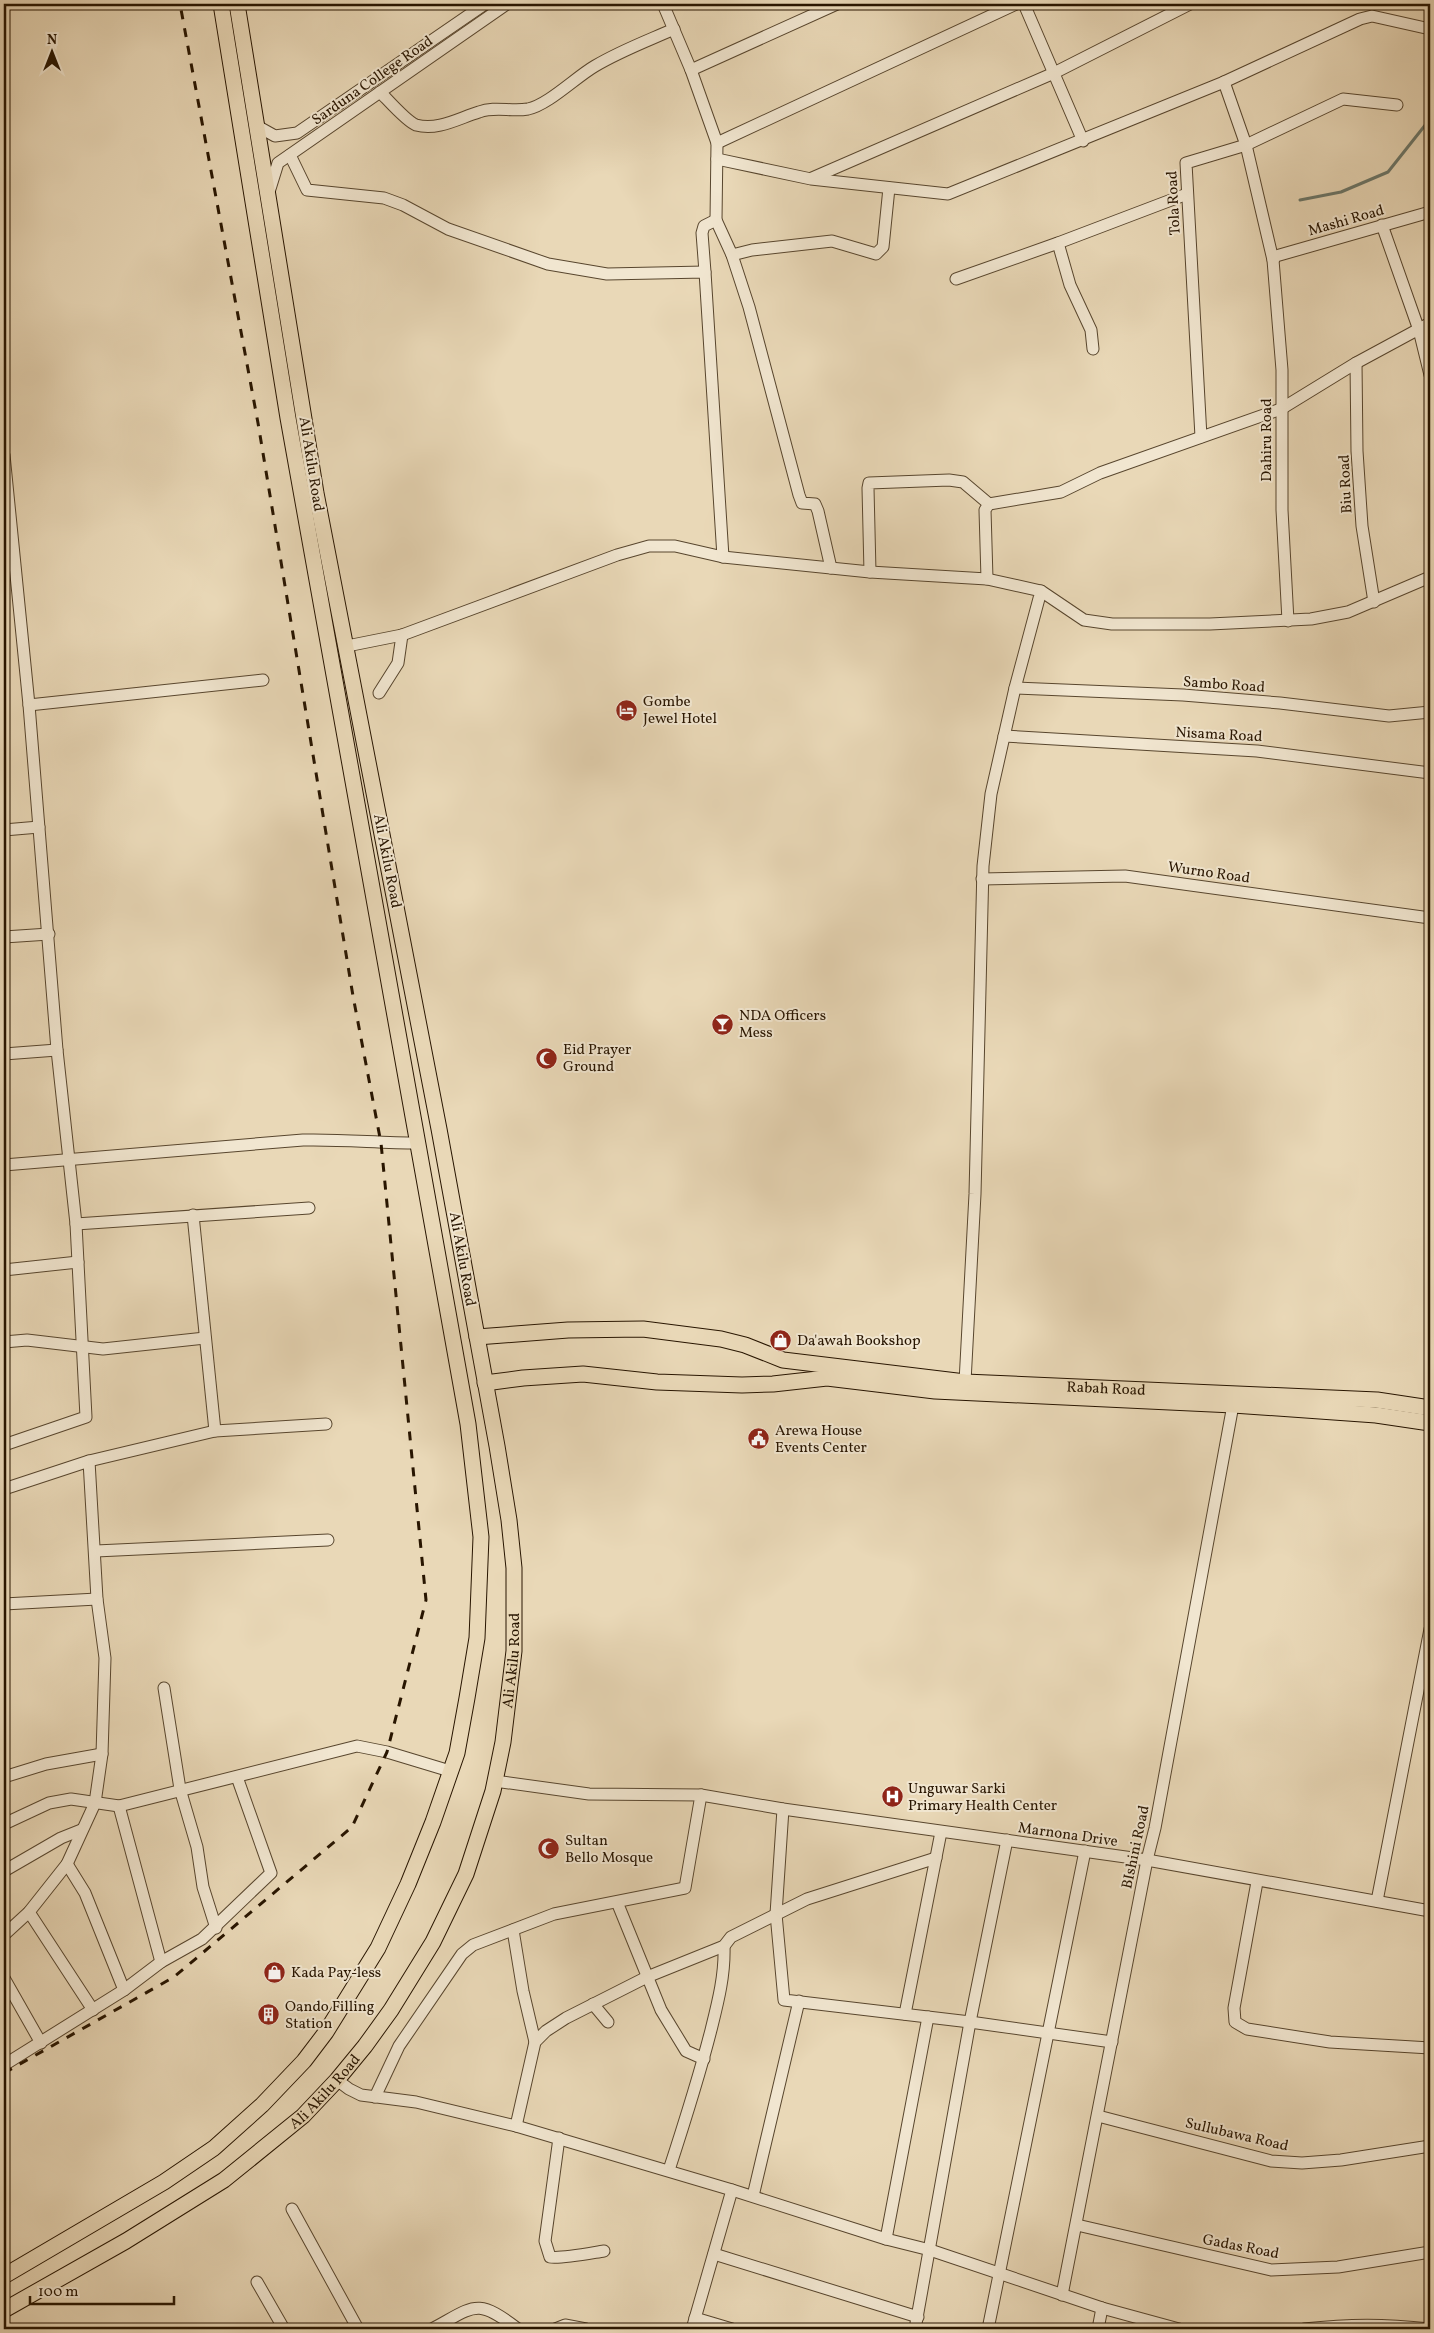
<svg xmlns="http://www.w3.org/2000/svg" width="1434" height="2333" viewBox="0 0 1434 2333" font-family="Vollkorn,serif">
	<rect width="100%" height="100%" fill="#e9d8b7"/>
	<filter id="stains"><feTurbulence type="fractalNoise" baseFrequency=".004" numOctaves="4"/><feColorMatrix values="0 0 0 0 .2 0 0 0 0 .09 0 0 0 0 .02 0 0 0 .5 -.17"/></filter>
	<radialGradient id="worn" r=".72"><stop offset=".6" stop-color="#630" stop-opacity="0"/><stop offset="1" stop-color="#630" stop-opacity=".3"/></radialGradient>
	<g fill="none" stroke-linecap="round" stroke-linejoin="round">
		<path stroke="#6b776a" stroke-width="3" d="M1300,200L1341,192L1388,172L1430,119"/>
		<defs>
			<g id="minor">
				<path d="M663,4L691,70L717,143L716,220L732,255L749,307L799,495L802,503L815,504L818,511L831,568"/>
				<path d="M1024,4L1083,141"/>
				<path d="M691,70L837,4"/>
				<path d="M1224,82L1246,145L1273,260L1282,370V510L1288,621"/>
				<path d="M380,92C388,100 407,122 416,125C438,131 459,118 479,112C495,106 511,112 528,109C548,105 576,77 595,66C620,51 647,41 674,29"/>
				<path d="M257,126L275,136L297,133L485,4"/>
				<path d="M717,143L1016,4"/>
				<path d="M290,155L307,190L384,198L403,205L448,229L548,264L607,274L705,272L723,557"/>
				<path d="M717,159L811,179L948,194L1224,82L1360,19L1372,16L1430,29"/>
				<path d="M812,178L1054,73L1190,4"/>
				<path d="M269,192L278,163L507,4"/>
				<path d="M1382,225L1419,330L1430,375"/>
				<path d="M1058,243L1070,285L1091,330L1093,349"/>
				<path d="M732,255L752,250L832,241L876,254L883,247L889,188"/>
				<path d="M1273,260L1276,256L1430,212"/>
				<path d="M705,272L702,233L704,226L716,220"/>
				<path d="M956,279L1058,243L1187,194"/>
				<path d="M1356,363L1357,451L1362,526L1374,602"/>
				<path d="M1201,437L1186,163L1246,145L1343,99L1397,105"/>
				<path d="M4,455L29,705L57,1050L76,1224L86,1417L4,1445"/>
				<path d="M870,572L868,488L869,483L949,480L963,482L989,504"/>
				<path d="M987,579L985,510L989,504L1061,492L1100,473L1281,409L1356,363L1430,323"/>
				<path d="M1041,591L1084,620L1112,624H1210L1311,619L1348,612L1430,577"/>
				<path d="M347,646L402,635L617,555L649,546H675L723,557L870,572L987,579L1041,591L1015,688L991,794L983,866L975,1194L965,1382"/>
				<path d="M1015,688L1183,695L1280,703L1389,716L1430,712"/>
				<path d="M379,693L398,663L402,635"/>
				<path d="M29,705L263,680"/>
				<path d="M1004,736L1257,751L1430,773"/>
				<path d="M4,830L39,827"/>
				<path d="M982,879L1125,876L1430,918"/>
				<path d="M4,937L49,934"/>
				<path d="M4,1054L57,1050"/>
				<path d="M4,1165L303,1140C342,1139 379,1143 417,1143"/>
				<path d="M193,1215L215,1431"/>
				<path d="M76,1224L309,1208"/>
				<path d="M4,1270L78,1262"/>
				<path d="M4,1342L27,1340L103,1349L205,1338"/>
				<path d="M4,1489L89,1461L215,1431L326,1424"/>
				<path d="M96,1551L328,1540"/>
				<path d="M4,1604L97,1599"/>
				<path d="M164,1688L180,1789L197,1847L203,1887L216,1928"/>
				<path d="M4,1777L46,1764L102,1754"/>
				<path d="M701,1795L783,1809L1147,1860L1430,1911"/>
				<path d="M119,1806L161,1962"/>
				<path d="M783,1809L776,1914L784,2000L970,2022L1112,2042"/>
				<path d="M4,1824L49,1803L71,1799L119,1806L357,1746L387,1752L450,1771"/>
				<path d="M67,1864L85,1893L124,1990"/>
				<path d="M4,1871L61,1838L81,1830"/>
				<path d="M1257,1882L1234,2008L1235,2022L1247,2029L1330,2042L1430,2048"/>
				<path d="M1377,1901L1430,1629"/>
				<path d="M617,1902L661,2010L686,2051L704,2059"/>
				<path d="M29,1912L93,2010"/>
				<path d="M513,1930L523,1991L535,2042"/>
				<path d="M4,1935L29,1912L67,1864L95,1803L102,1754L105,1658L97,1599L89,1461"/>
				<path d="M4,1978L41,2043"/>
				<path d="M593,2004L608,2022"/>
				<path d="M905,2014L941,1832"/>
				<path d="M4,2065L124,1990L161,1962L202,1939L271,1873L237,1777"/>
				<path d="M337,2080L349,2089L361,2095L416,2102L516,2126L732,2190L886,2239L930,2250L1102,2308L1179,2329"/>
				<path d="M375,2097L399,2046L462,1954L473,1945L554,1914L685,1888L701,1795L589,1794L495,1781"/>
				<path d="M1098,2116L1271,2161L1302,2163L1341,2160L1430,2146"/>
				<path d="M516,2126L535,2042L546,2031L566,2018L647,1977L724,1946L731,1937L807,1899L936,1858"/>
				<path d="M559,2138L545,2241L550,2257C560,2259 591,2253 604,2251"/>
				<path d="M669,2170C684,2124 699,2077 711,2030C718,2002 725,1975 724,1946"/>
				<path d="M753,2196L799,2001"/>
				<path d="M292,2209L358,2329"/>
				<path d="M1077,2225L1271,2270L1338,2267L1430,2252"/>
				<path d="M886,2239L928,2017"/>
				<path d="M714,2254L918,2317"/>
				<path d="M257,2282L284,2329"/>
				<path d="M1062,2295L1147,1860L1155,1828L1233,1405"/>
				<path d="M695,2318L732,2329"/>
				<path d="M432,2329C475,2306 476,2297 518,2329"/>
				<path d="M555,2329L565,2325L586,2329"/>
				<path d="M692,2329L732,2190"/>
				<path d="M915,2329L970,2022L1007,1840"/>
				<path d="M988,2329L1085,1851"/>
				<path d="M1098,2329L1102,2308"/>
				<path d="M1304,2329C1350,2324 1384,2324 1430,2329"/>
			</g>
			<g id="major">
				<path id="s1" d="M477,1337L568,1330L643,1329L721,1339L745,1345L783,1360L965,1382L1377,1400L1430,1408"/>
				<path d="M485,1383L523,1378L583,1374L657,1382L742,1385L773,1384L827,1378L935,1391L1233,1405L1376,1415L1430,1423"/>
				<path d="M4,2276L164,2182L214,2148L262,2105L304,2061L326,2032L378,1948L408,1884L433,1822L457,1753L467,1698L477,1638L481,1537L468,1424L288,418L221,4"/>
				<path id="s2" d="M4,2310L126,2241L224,2180L303,2116L337,2080L365,2046L391,2010L433,1942L466,1874L493,1791L503,1742L514,1651V1568L509,1520L497,1446L439,1129L316,493L237,4"/>
			</g>
		</defs>
		<use href="#minor" stroke="#58462e" stroke-width="13"/>
		<use href="#major" stroke="#281500" stroke-width="17"/>
		<use href="#minor" stroke="#f1e6d0" stroke-width="11"/>
		<use href="#major" stroke="#e9d8b7" stroke-width="15"/>
		<path stroke="#281500" stroke-width="3" stroke-dasharray="9 9" stroke-linecap="butt" d="M4,2073L174,1977L352,1827L387,1752L426,1600L381,1143L353,996L258,423L180,4"/>
	</g>
	<defs>
		<symbol id="hotel-disc" viewBox="-11 -11 22 22"><circle r="9.5" fill="#8f2418" stroke="#f1e6d0"/><path d="M-6-4.5h1.5V1H6V5H4.5V3h-9V5H-6ZM-4 0a1.8 1.8 0 1 1 3.6 0ZM.5 0V-2.5h3Q6-2.5 6 0Z" fill="#fff"/></symbol>
		<symbol id="bar-disc" viewBox="-11 -11 22 22"><circle r="9.5" fill="#8f2418" stroke="#f1e6d0"/><path d="M-6-5H6L.8 .8V4.5H3.5V6h-7V4.5H-.8V.8Z" fill="#fff"/></symbol>
		<symbol id="mosque-disc" viewBox="-11 -11 22 22"><circle r="9.5" fill="#8f2418" stroke="#f1e6d0"/><path d="M3.5-4.9A6 6 0 1 0 3.5 4.9A5 5 0 1 1 3.5-4.9Z" fill="#fff"/></symbol>
		<symbol id="shop-disc" viewBox="-11 -11 22 22"><circle r="9.5" fill="#8f2418" stroke="#f1e6d0"/><path d="M-5-2.5h2.3a2.7 3.5 0 0 1 5.4 0H5L5.5 6h-11ZM-1.5-2.5h3a1.5 2.3 0 0 0-3 0Z" fill="#fff"/></symbol>
		<symbol id="civic-disc" viewBox="-11 -11 22 22"><circle r="9.5" fill="#8f2418" stroke="#f1e6d0"/><path d="M-.6-6.5H3V-4.5H.6V-3L4-1V1h2V6H-6V1h2V-1L-.6-3ZM-1.2 2.5V6h2.4V2.5Z" fill="#fff"/></symbol>
		<symbol id="hospital-disc" viewBox="-11 -11 22 22"><circle r="9.5" fill="#8f2418" stroke="#f1e6d0"/><path d="M-5-5h3v3.5h4V-5h3V5h-3V1.5h-4V5h-3Z" fill="#fff"/></symbol>
		<symbol id="building-disc" viewBox="-11 -11 22 22"><circle r="9.5" fill="#8f2418" stroke="#f1e6d0"/><path d="M-4-6H4V6H1V3H-1V6H-4ZM-2.5-4.3h1.7v1.8h-1.7ZM.8-4.3h1.7v1.8H.8ZM-2.5-1h1.7V.8h-1.7ZM.8-1h1.7V.8H.8Z" fill="#fff"/></symbol>
	</defs>
	<g fill-rule="evenodd">
		<use href="#hotel-disc" x="614" y="698" width="25" height="25"/>
		<use href="#bar-disc" x="710" y="1012" width="25" height="25"/>
		<use href="#mosque-disc" x="534" y="1046" width="25" height="25"/>
		<use href="#shop-disc" x="768" y="1328" width="25" height="25"/>
		<use href="#civic-disc" x="746" y="1426" width="25" height="25"/>
		<use href="#hospital-disc" x="880" y="1784" width="25" height="25"/>
		<use href="#mosque-disc" x="536" y="1836" width="25" height="25"/>
		<use href="#shop-disc" x="262" y="1960" width="25" height="25"/>
		<use href="#building-disc" x="256" y="2002" width="25" height="25"/>
	</g>
	<g text-anchor="middle" stroke-width="4" stroke-linejoin="round" paint-order="stroke">
		<g font-size="15" fill="#281500" stroke="#f1e6d0">
			<text transform="translate(372 80) rotate(-35)" y="5">Sarduna College Road</text>
			<text transform="translate(1173 203) rotate(-93)" y="5">Tola Road</text>
			<text transform="translate(1346 220) rotate(-16)" y="5">Mashi Road</text>
			<text transform="translate(1266 440) rotate(-90)" y="5">Dahiru Road</text>
			<text transform="translate(312 464) rotate(81)" y="5">Ali Akilu Road</text>
			<text transform="translate(1345 484) rotate(-93)" y="5">Biu Road</text>
			<text transform="translate(1224 684) rotate(4)" y="5">Sambo Road</text>
			<text transform="translate(1219 734) rotate(3)" y="5">Nisama Road</text>
			<text transform="translate(388 861) rotate(79)" y="5">Ali Akilu Road</text>
			<text transform="translate(1209 872) rotate(8)" y="5">Wurno Road</text>
			<text transform="translate(463 1259) rotate(80)" y="5">Ali Akilu Road</text>
			<text dy="5" stroke="none"><textPath href="#s1" startOffset="635">Rabah Road</textPath></text>
			<text dy="5" stroke="none"><textPath href="#s2" startOffset="870">Ali Akilu Road</textPath></text>
			<text transform="translate(1068 1834) rotate(8)" y="5">Marnona Drive</text>
			<text transform="translate(1135 1847) rotate(-78)" y="5">BIshini Road</text>
			<text dy="5" stroke="none"><textPath href="#s2" startOffset="390">Ali Akilu Road</textPath></text>
			<text transform="translate(1237 2134) rotate(13)" y="5">Sullubawa Road</text>
			<text transform="translate(1241 2246) rotate(11)" y="5">Gadas Road</text>
		</g>
		<g font-size="15" fill="#281500" stroke="#f1e6d0" text-anchor="start">
			<text x="643" y="706">Gombe<tspan x="643" dy="17">Jewel Hotel</tspan></text>
			<text x="739" y="1020">NDA Officers<tspan x="739" dy="17">Mess</tspan></text>
			<text x="563" y="1054">Eid Prayer<tspan x="563" dy="17">Ground</tspan></text>
			<text x="797" y="1345">Da'awah Bookshop</text>
			<text x="775" y="1435">Arewa House<tspan x="775" dy="17">Events Center</tspan></text>
			<text x="908" y="1793">Unguwar Sarki<tspan x="908" dy="17">Primary Health Center</tspan></text>
			<text x="565" y="1845">Sultan<tspan x="565" dy="17">Bello Mosque</tspan></text>
			<text x="291" y="1977">Kada Pay-less</text>
			<text x="285" y="2011">Oando Filling<tspan x="285" dy="17">Station</tspan></text>
		</g>
	</g>
	<rect width="1434" height="2333" fill="none" stroke="#e9d8b7" stroke-width="20"/>
	<rect x="5" y="5" width="1424" height="2323" fill="none" stroke="#281500" stroke-width="2.5"/>
	<rect x="10" y="10" width="1414" height="2313" fill="none" stroke="#281500"/>
	<g transform="translate(52 52)" stroke="#f1e6d0" stroke-width="4" paint-order="stroke">
	<path d="M0-4L9 19L0 12L-9 19Z" fill="#281500"/>
	<text y="-8" font-size="14" font-weight="bold" text-anchor="middle" fill="#281500">N</text>
	</g>
	<path d="M30 2296v8h144v-8" fill="none" stroke="#281500" stroke-width="2.5"/>
	<text x="38" y="2296" font-size="15" fill="#281500" stroke="#f1e6d0" stroke-width="4" paint-order="stroke">100 m</text>
	<rect width="100%" height="100%" filter="url(#stains)"/>
	<rect width="100%" height="100%" fill="url(#worn)"/>
</svg>
